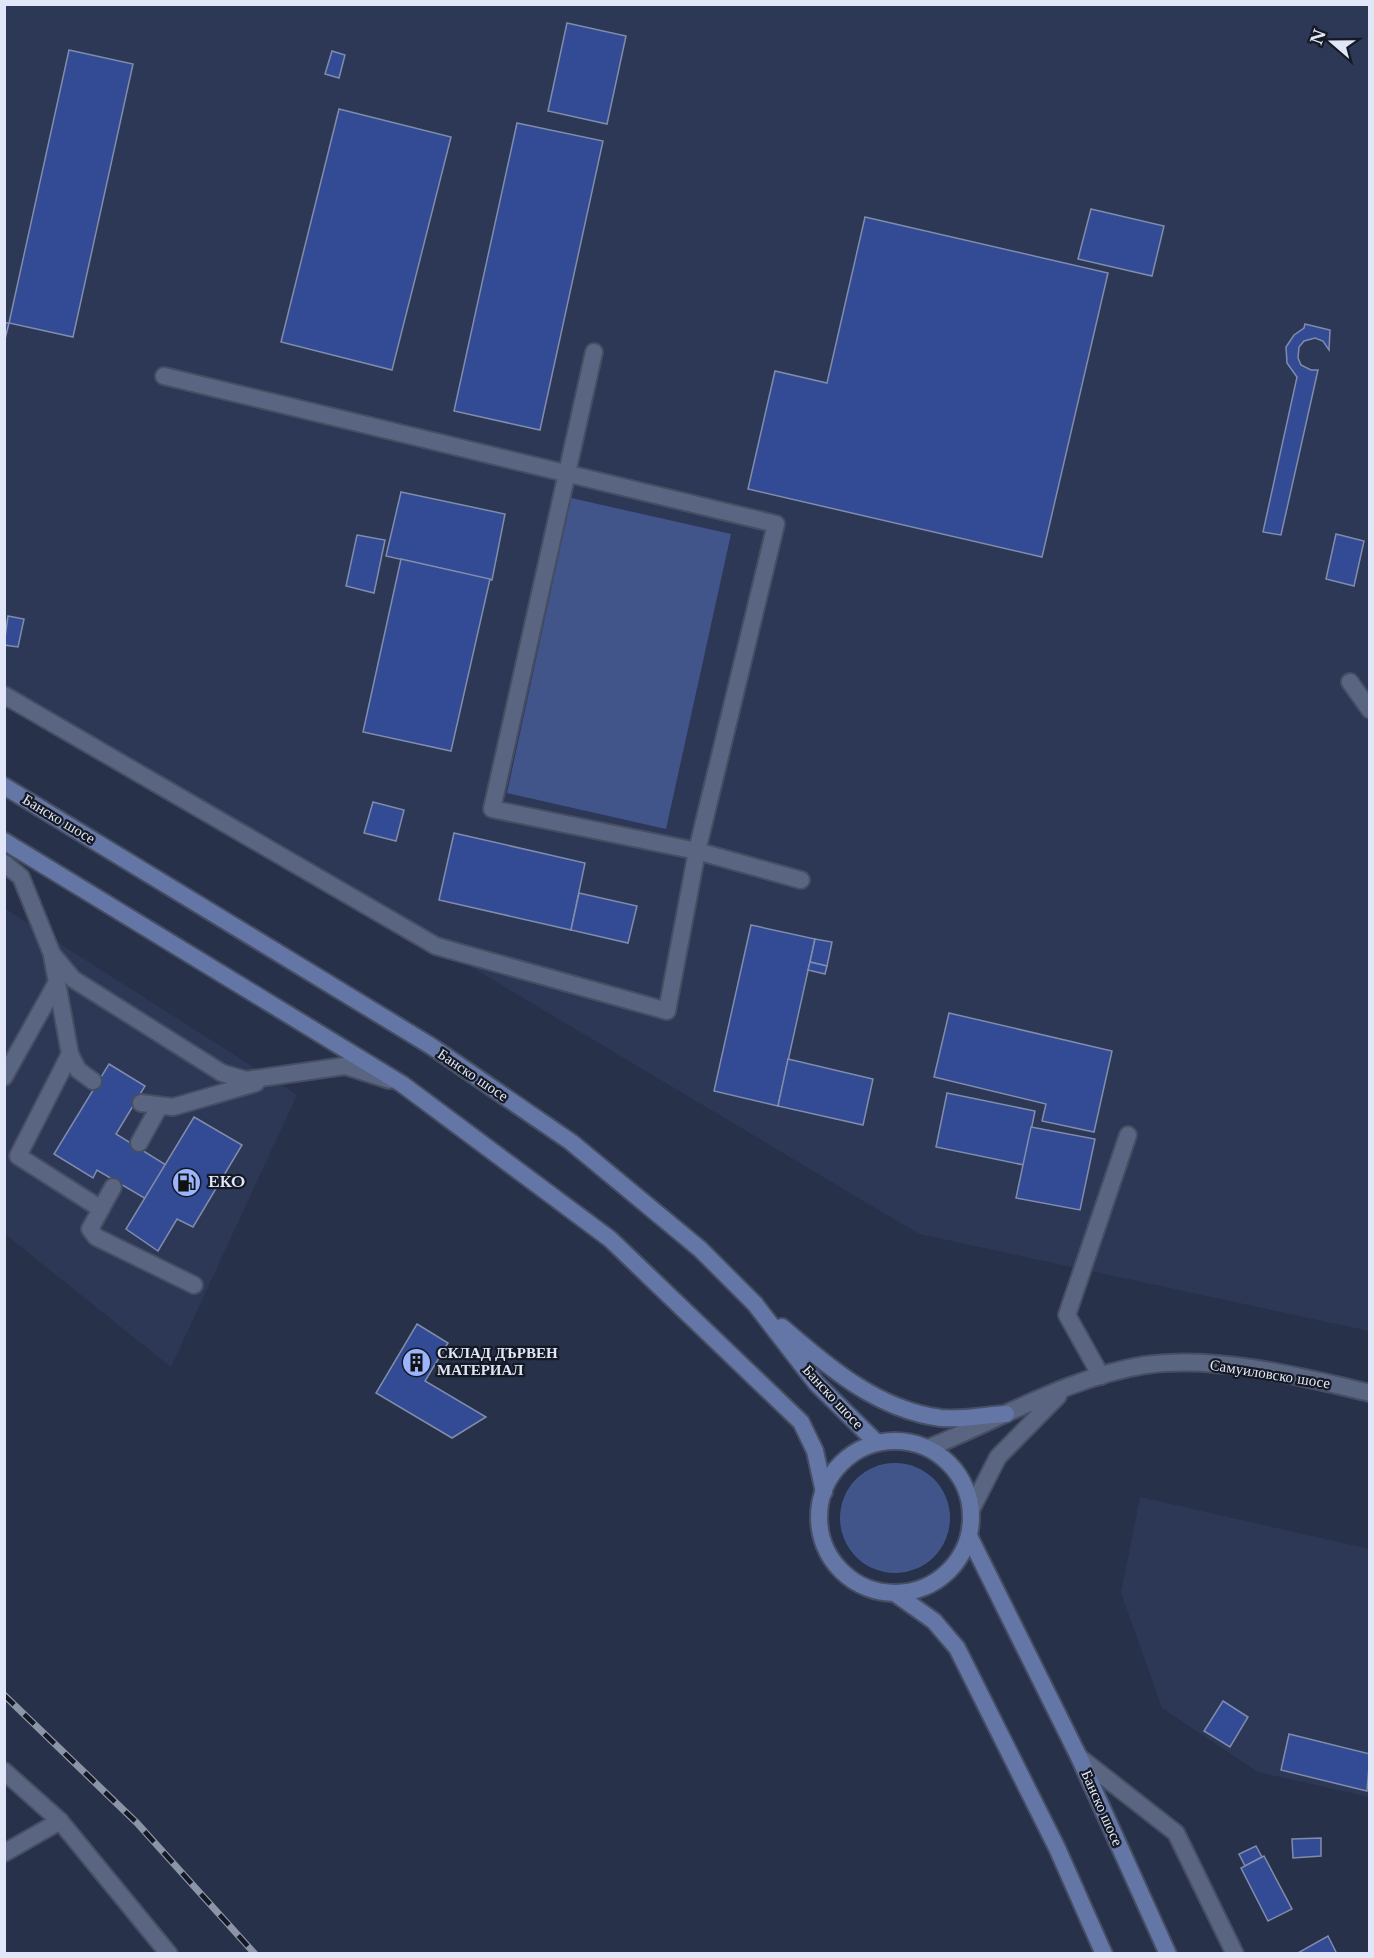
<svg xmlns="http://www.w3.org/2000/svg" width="1374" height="1958" viewBox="0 0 1374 1958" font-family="'Libre Baskerville',serif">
	<rect width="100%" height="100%" fill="#273149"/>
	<g fill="#2d3857">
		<path d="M5,5H1369V1331L919,1234L5,689Z"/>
		<path d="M4,908L297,1095L171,1367L5,1234Z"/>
		<path d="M1140,1497L1369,1549V1797L1258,1772L1162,1708L1121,1593Z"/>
	</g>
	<g fill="#41558a">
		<path d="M571,498L731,534L666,829L507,793Z"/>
		<circle cx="895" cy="1518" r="55"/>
	</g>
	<g fill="#334b95" stroke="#808caa" stroke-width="1.5">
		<path d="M567,23L626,36L607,124L548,111Z"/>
		<path d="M69,50L133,64L73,337L9,323Z"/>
		<path d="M332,51L345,55L339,78L325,74Z"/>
		<path d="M339,109L451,137L392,370L281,342Z"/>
		<path d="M517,123L603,141L540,430L454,411Z"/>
		<path d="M1091,209L1164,226L1152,276L1078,259Z"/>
		<path d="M865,217L1108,273L1042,557L748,489L775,371L827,383Z"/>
		<path d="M4,323H9L4,343Z"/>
		<path d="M1305,324L1330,330L1329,350L1323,341L1315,338L1304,341L1299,347L1298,358L1301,365L1311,370H1318L1281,535L1263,532L1297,377L1287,363L1286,347L1294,335L1304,328Z"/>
		<path d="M401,492L505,514L492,580L386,556Z"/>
		<path d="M1336,534L1364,541L1354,586L1326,579Z"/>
		<path d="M357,535L385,540L374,593L346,586Z"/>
		<path d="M401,559L490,579L451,751L363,732Z"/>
		<path d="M8,616L24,619L18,647L4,645Z"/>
		<path d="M373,802L404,810L396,841L364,833Z"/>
		<path d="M454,833L585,863L571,930L439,900Z"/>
		<path d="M579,893L637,906L628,943L571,930Z"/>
		<path d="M751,925L815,939L778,1106L714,1091Z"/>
		<path d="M815,939L832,942L827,966L810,962Z"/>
		<path d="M810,962L827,966L825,974L808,970Z"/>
		<path d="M949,1013L1112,1051L1094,1132L1042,1121L1046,1104L934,1077Z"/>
		<path d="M788,1059L873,1079L863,1125L778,1106Z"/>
		<path d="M109,1064L145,1086L116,1134L166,1165L146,1199L97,1170L93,1178L54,1154Z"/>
		<path d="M947,1093L1035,1111L1024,1165L936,1147Z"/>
		<path d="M194,1117L242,1145L193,1227L177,1219L158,1251L126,1229Z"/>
		<path d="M1031,1127L1095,1139L1080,1210L1016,1198Z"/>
		<path d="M417,1324L448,1343L425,1381L486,1417L452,1438L376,1393Z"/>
		<path d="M1223,1701L1248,1717L1230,1747L1204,1731Z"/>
		<path d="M1289,1734L1370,1754L1367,1791L1281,1770Z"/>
		<path d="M1321,1838V1856L1293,1858L1292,1839Z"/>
		<path d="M1256,1846L1262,1857L1245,1866L1239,1854Z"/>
		<path d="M1264,1856L1292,1909L1268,1921L1241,1868Z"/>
		<path d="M1328,1936L1337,1954H1296Z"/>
	</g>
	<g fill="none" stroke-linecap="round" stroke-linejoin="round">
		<defs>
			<g id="service">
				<path d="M594,352L492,809L697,851L801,880"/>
				<path d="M4,695L436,946L667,1011L697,851L776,524L164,376"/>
				<path d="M4,863L21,877L52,954L73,979L222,1073L246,1080L345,1066L389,1080"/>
				<path d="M52,955L70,1054L78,1070L93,1081"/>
				<path d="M70,1054L18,1156L101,1209"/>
				<path d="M4,1077L56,984"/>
				<path d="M141,1103L173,1107L256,1083"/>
				<path d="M139,1143L159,1107"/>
				<path d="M113,1187L90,1229L96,1237L194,1285"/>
				<path d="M1101,1376L1067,1315L1128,1135"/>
				<path d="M1079,1757L1176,1833L1235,1954"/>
			</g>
			<g id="minor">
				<path d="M1350,682L1370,710"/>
				<path d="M4,1771L60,1821L169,1954"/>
				<path d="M4,1853L60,1821"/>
			</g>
			<g id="tertiary">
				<path d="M928,1448C999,1420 1069,1377 1145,1365C1217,1355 1299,1376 1370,1393"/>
				<path d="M971,1510L998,1457L1058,1396"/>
			</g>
			<g id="secondary">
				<path d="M4,786L431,1046L571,1142L700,1249L755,1304L816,1383L877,1443"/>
				<path d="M4,841L402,1084L610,1239L801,1422L815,1451L824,1492"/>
				<path d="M782,1327C828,1367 878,1410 941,1418C962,1420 985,1415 1006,1414"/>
				<circle cx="895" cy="1517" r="76"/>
				<path d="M969,1536L1079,1757L1168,1954"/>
				<path d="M896,1594L934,1621L957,1648L1057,1848L1104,1954"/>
			</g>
		</defs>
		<use href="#service" stroke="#464e63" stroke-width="20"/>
		<use href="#minor" stroke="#464e63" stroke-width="20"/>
		<use href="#tertiary" stroke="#464e63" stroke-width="20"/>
		<use href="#secondary" stroke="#464e63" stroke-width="20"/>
		<use href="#service" stroke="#5a6581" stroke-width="16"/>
		<use href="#minor" stroke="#5a6581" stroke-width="16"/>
		<use href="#tertiary" stroke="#5a6581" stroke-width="16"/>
		<use href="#secondary" stroke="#6376a6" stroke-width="16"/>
		<defs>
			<path id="rail" d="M4,1695L137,1823L255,1954"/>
		</defs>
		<use href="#rail" stroke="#8c94a8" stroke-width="7"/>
		<use href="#rail" stroke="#151924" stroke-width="4.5" stroke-dasharray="14" stroke-linecap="butt"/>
	</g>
	<defs>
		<symbol id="fuel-disc" viewBox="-11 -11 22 22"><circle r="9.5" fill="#99b5fd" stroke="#151924"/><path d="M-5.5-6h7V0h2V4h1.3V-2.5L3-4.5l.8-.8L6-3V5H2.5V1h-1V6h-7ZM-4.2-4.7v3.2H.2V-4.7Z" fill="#111"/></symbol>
		<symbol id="building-disc" viewBox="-11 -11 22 22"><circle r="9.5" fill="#99b5fd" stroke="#151924"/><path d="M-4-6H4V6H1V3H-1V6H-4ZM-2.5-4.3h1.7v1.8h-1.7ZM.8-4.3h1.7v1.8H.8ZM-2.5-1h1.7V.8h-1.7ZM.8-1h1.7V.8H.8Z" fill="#111"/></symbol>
	</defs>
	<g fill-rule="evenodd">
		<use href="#fuel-disc" x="170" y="1166" width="33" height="33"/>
		<use href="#building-disc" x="400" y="1346" width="33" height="33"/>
	</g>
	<g text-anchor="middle" stroke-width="4.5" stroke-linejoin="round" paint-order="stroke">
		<g font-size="15" fill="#e1e7f8" stroke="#151924">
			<text transform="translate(59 819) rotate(31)" y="5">Банско шосе</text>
			<text transform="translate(473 1075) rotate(34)" y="5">Банско шосе</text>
			<text transform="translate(1270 1374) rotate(9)" y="5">Самуиловско шосе</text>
			<text transform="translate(833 1397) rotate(47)" y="5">Банско шосе</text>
			<text transform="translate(1102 1808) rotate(66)" y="5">Банско шосе</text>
		</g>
		<g font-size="15" font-weight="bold" fill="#e1e7f8" stroke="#151924" text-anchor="start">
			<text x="208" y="1187">EKO</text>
			<text x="437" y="1358">СКЛАД ДЪРВЕН<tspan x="437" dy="17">МАТЕРИАЛ</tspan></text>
		</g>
	</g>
	<rect width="1374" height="1958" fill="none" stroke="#e1e7f8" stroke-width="12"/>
	<g transform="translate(1332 42) rotate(290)" stroke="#151924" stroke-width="4.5" paint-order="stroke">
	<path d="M0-4.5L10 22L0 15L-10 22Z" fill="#e1e7f8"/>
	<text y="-9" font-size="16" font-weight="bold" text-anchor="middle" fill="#e1e7f8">N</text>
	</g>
</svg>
